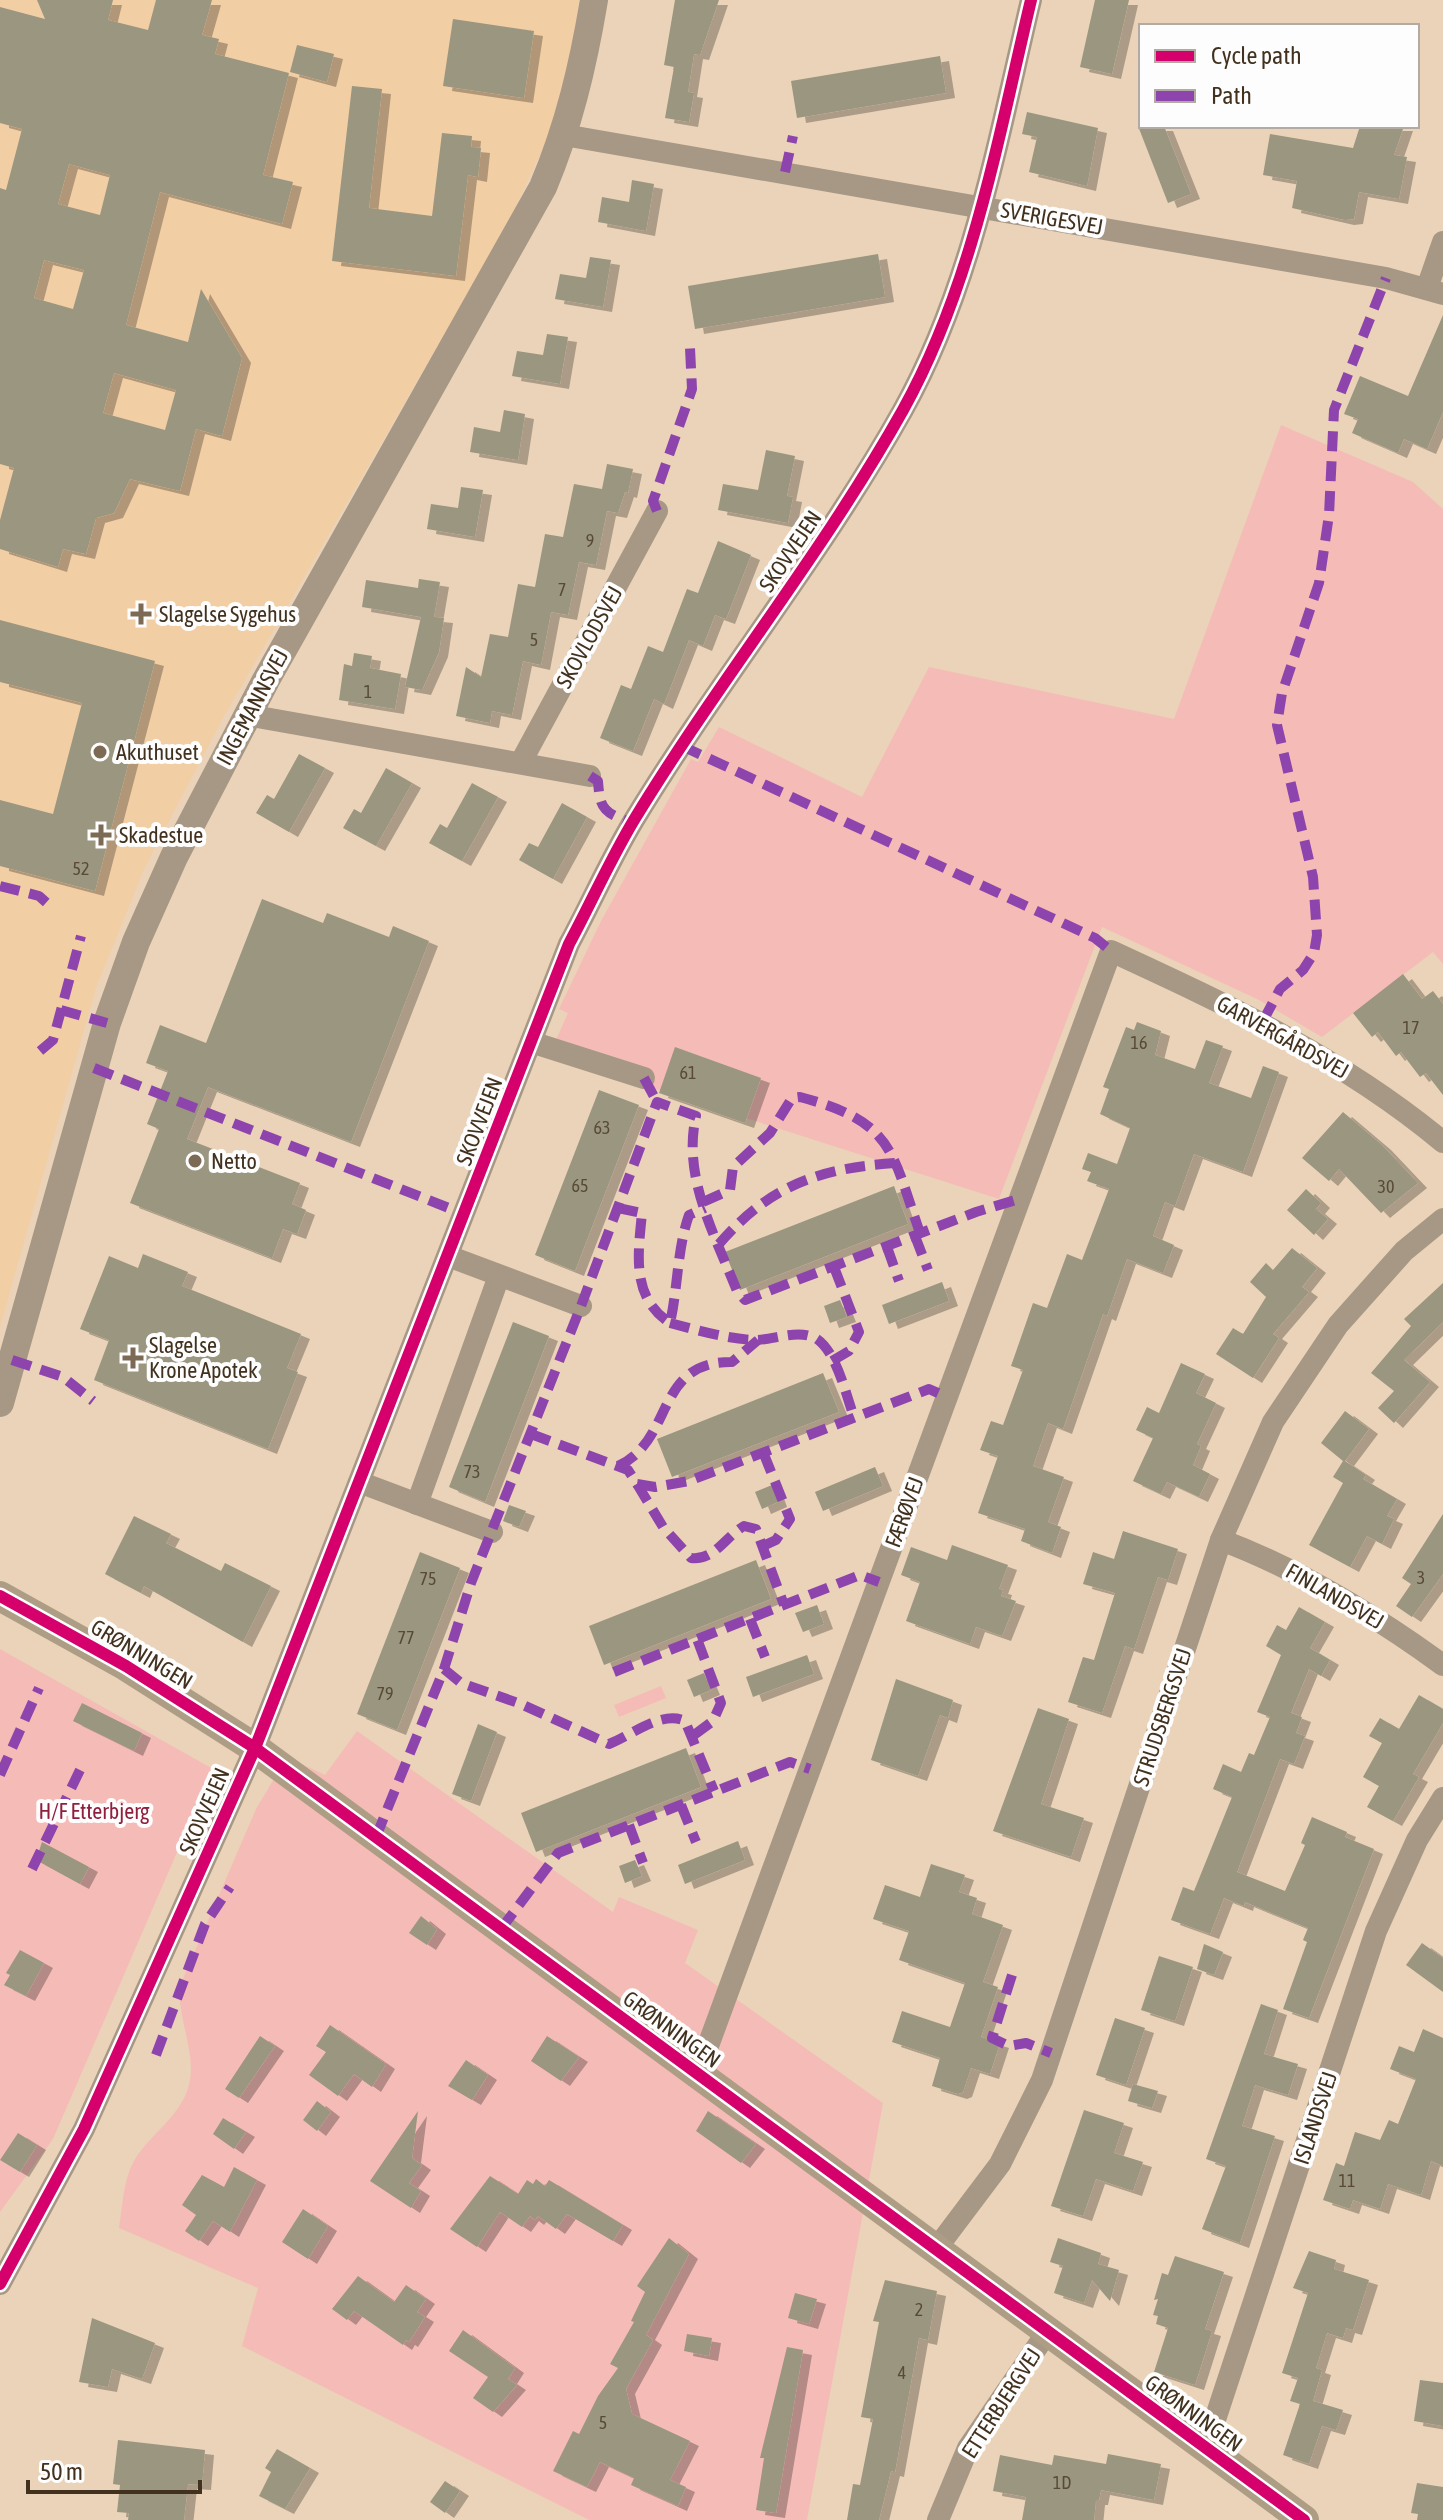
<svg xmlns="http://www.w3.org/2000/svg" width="1443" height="2520" viewBox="0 0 1443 2520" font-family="'Asap Condensed',sans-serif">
	<defs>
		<filter id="shadow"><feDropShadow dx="9" dy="5" stdDeviation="0" flood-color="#0004"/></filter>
	</defs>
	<rect width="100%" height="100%" fill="#ead3b8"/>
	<path fill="#f2cea4" d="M0,0H579L571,63L546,142L506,227L224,716L145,867L96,988L0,1327Z"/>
	<g fill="#f5bcb7">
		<path d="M1281,425L1413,482L1443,509V964L1433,952L1322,1037L1257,999L1102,927L999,1199L549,1055L568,1013L559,1009L601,921L691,759L698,762L719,727L862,797L929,667L1174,719Z"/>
		<path d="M0,1649L213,1769L53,2139L0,2212Z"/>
		<path d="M661,1686L666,1698L619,1717L614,1705Z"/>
		<path d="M357,1731L613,1912L619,1897L698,1930L685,1963L883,2103L807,2520H589L242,2346L258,2288L119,2228C123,2205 123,2176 137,2156C154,2131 185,2112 190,2080C195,2054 179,2019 179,1988L256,1809L287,1757L325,1775Z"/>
	</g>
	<g fill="#9b9680" fill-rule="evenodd" filter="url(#shadow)">
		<path d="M37,0H113L108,20L148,30L156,0H212L202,35L219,39L215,54L289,73L263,175L293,182L282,224L160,192L126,325L188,342L201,289L242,358L222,436L196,429L180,491L130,479L114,513L96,518L86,554L63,549L58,567L0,549V520L14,468L0,464V188L6,190L22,129L0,123V7L45,19ZM69,164L110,175L100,215L58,204ZM44,260L84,270L73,309L34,298ZM114,373L176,390L165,430L103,413Z"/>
		<path d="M675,0H719L700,55L694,54L688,92L694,93L689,122L665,118L674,67L664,65Z"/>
		<path d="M1095,0H1129L1112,74L1080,67Z"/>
		<path d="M453,19L534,31L524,98L443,86Z"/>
		<path d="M297,45L334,54L327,82L290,72Z"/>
		<path d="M940,56L946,93L797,118L791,81Z"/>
		<path d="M352,86L382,89L369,208L432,216L442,133L472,136L471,147L481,148L478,177L468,175L456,276L332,261Z"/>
		<path d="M1027,112L1098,128L1087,186L1029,172L1037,137L1022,134Z"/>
		<path d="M1138,126H1164L1191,194L1168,203Z"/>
		<path d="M1360,126H1404L1394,155L1407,157L1399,199L1359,192L1354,219L1345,220L1292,208L1297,181L1263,175L1270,134L1353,148Z"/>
		<path d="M632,180L654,184L646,231L598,222L602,197L629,202Z"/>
		<path d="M878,254L885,297L695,329L688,286Z"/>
		<path d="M590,257L611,260L603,307L555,299L560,274L586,278Z"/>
		<path d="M1443,315V412L1427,449L1404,439L1398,453L1352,433L1358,419L1344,414L1360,376L1408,396Z"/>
		<path d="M547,334L568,337L560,384L512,376L517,351L543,355Z"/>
		<path d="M504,410L525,414L518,460L470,452L474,427L500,432Z"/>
		<path d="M766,450L795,456L787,496L793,497L788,523L718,510L723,484L758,490Z"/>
		<path d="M607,464L633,469L628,493L625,492L618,513L607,511L596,565L579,562L568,615L551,612L541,665L523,661L512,715L492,711L490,723L456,716L466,667L481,677L490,634L508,637L518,584L535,587L545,534L563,537L574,484L602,489Z"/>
		<path d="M461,487L483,490L475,537L427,529L431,504L458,508Z"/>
		<path d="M718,541L751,555L726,619L715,615L703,646L689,640L664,704L654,699L633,751L600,738L621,685L631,689L648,646L663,652L687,589L698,593Z"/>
		<path d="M419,579L440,582L434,617L444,618L439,652L422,690L405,687L421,617L362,607L366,580L418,588Z"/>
		<path d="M0,620L155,661L95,891L0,866V800L53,814L82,703L0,682Z"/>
		<path d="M354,653L372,656L370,668L401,674L395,709L339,700L344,664L352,666Z"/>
		<path d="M299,754L325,768L289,832L256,813L267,795L274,799Z"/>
		<path d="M386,768L412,783L376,846L343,828L354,809L361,813Z"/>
		<path d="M472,783L498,797L462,861L429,843L440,824L447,828Z"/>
		<path d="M562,803L587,817L553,879L519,860L529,843L538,847Z"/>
		<path d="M262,899L323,923L327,913L389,937L393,926L429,941L351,1142L208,1087L187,1139L300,1183L292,1204L306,1210L297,1234L283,1229L272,1258L130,1203L159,1129L147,1124L168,1071L146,1063L160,1025L206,1043Z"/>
		<path d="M1403,974L1422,999L1433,991L1443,1004V1095L1426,1073L1420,1077L1401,1052L1396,1056L1378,1032L1372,1037L1353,1013Z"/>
		<path d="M1137,1022L1161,1031L1155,1055L1195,1069L1206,1040L1223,1046L1209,1083L1251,1098L1263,1066L1279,1072L1243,1172L1194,1154L1175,1206L1165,1202L1153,1236L1174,1245L1163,1273L1127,1259L1107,1316L1103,1314L1063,1429L1048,1423L1033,1466L1064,1477L1048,1522L1061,1527L1052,1553L1021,1541L1025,1529L978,1513L998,1456L980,1450L991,1421L1003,1425L1023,1370L1011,1366L1033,1303L1047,1308L1067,1254L1082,1260L1109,1189L1087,1181L1091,1172L1082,1169L1088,1153L1117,1164L1130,1128L1100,1114L1109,1089L1103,1087L1126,1027L1134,1030Z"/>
		<path d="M675,1047L761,1078L745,1123L659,1093Z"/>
		<path d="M599,1090L639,1105L575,1271L535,1255Z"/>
		<path d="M1343,1112L1382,1145L1418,1183L1381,1213L1339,1169L1329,1181L1302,1158Z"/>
		<path d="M894,1186L908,1224L740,1290L725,1252Z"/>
		<path d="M1306,1189L1321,1203L1316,1209L1328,1219L1314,1235L1287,1210Z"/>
		<path d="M1292,1248L1317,1268L1302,1287L1309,1292L1273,1334L1279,1338L1253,1378L1216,1354L1233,1328L1243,1334L1266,1297L1250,1282L1266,1263L1273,1270Z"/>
		<path d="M143,1254L188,1272L182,1286L301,1334L287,1368L298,1372L268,1449L94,1380L109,1340L80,1329L109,1256L138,1268Z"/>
		<path d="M942,1282L949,1301L889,1324L882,1305Z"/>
		<path d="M1443,1283V1322L1404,1360L1430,1382L1394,1423L1378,1408L1394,1391L1371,1373L1411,1326L1404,1319Z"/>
		<path d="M840,1300L847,1317L830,1323L824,1306Z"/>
		<path d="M513,1322L549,1336L485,1502L449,1487Z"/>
		<path d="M1181,1363L1205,1374L1196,1393L1216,1403L1197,1444L1201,1446L1193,1465L1210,1474L1199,1497L1167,1482L1161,1494L1133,1481L1153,1438L1136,1430L1147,1407L1159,1413Z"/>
		<path d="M823,1373L839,1412L672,1477L657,1439Z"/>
		<path d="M1345,1411L1369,1429L1345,1461L1366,1475L1363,1479L1397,1499L1387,1516L1394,1519L1382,1544L1367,1536L1350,1567L1309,1545L1343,1483L1333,1477L1343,1461L1321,1443Z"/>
		<path d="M875,1467L883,1486L823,1511L815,1492Z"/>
		<path d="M772,1485L778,1502L762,1509L755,1492Z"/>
		<path d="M509,1505L526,1511L519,1527L503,1521Z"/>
		<path d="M1443,1514V1574L1412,1617L1396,1606L1411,1584L1402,1578Z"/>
		<path d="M134,1516L171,1534L166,1543L221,1571L225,1563L271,1586L243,1642L144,1586L141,1593L105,1574Z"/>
		<path d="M1123,1531L1178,1549L1168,1580L1158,1577L1134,1649L1125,1646L1102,1713L1068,1702L1083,1657L1094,1660L1115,1593L1083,1584L1093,1552L1114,1559Z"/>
		<path d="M952,1545L1008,1565L999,1589L1003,1590L1001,1596L1016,1601L1002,1636L976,1627L970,1644L906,1621L920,1582L901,1575L911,1547L947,1560Z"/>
		<path d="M420,1552L460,1568L397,1730L357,1714Z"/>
		<path d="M756,1560L771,1599L604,1665L589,1626Z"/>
		<path d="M817,1605L824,1624L803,1632L795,1613Z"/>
		<path d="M1299,1607L1325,1622L1310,1648L1330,1660L1321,1676L1309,1669L1291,1713L1302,1717L1296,1733L1305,1736L1294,1764L1280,1759L1237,1872L1285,1891L1305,1845L1301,1843L1312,1817L1347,1832L1345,1837L1374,1849L1309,2018L1283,2009L1307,1942L1303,1940L1308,1928L1245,1902L1244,1906L1224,1898L1210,1934L1171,1920L1183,1887L1194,1891L1232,1797L1213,1789L1223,1764L1241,1772L1249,1753L1254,1755L1270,1717L1257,1712L1281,1655L1266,1646L1277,1625L1286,1630Z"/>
		<path d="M807,1655L814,1674L753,1697L746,1677Z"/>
		<path d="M704,1673L711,1690L694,1697L687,1680Z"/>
		<path d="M896,1679L953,1700L948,1718L940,1715L918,1776L871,1760Z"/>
		<path d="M1419,1695L1443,1709V1723L1413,1774L1419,1777L1393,1821L1367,1807L1379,1786L1363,1777L1382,1743L1369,1736L1380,1718L1399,1729Z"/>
		<path d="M82,1703L142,1733L134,1751L73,1721Z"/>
		<path d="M1038,1708L1069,1719L1041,1804L1084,1818L1071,1857L993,1831Z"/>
		<path d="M478,1724L497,1732L471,1801L452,1794Z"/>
		<path d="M686,1748L701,1787L536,1852L521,1813Z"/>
		<path d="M738,1841L745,1860L685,1884L678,1865Z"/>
		<path d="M42,1842L89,1867L80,1884L36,1860Z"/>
		<path d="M635,1860L642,1876L625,1883L619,1866Z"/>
		<path d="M931,1864L965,1875L959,1892L977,1898L972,1914L1003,1925L983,1982L998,1987L981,2037L1000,2043L990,2074L971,2068L963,2092L958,2094L932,2086L940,2058L892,2042L902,2011L950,2027L965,1983L899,1960L909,1931L873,1919L885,1885L920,1897Z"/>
		<path d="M421,1916L437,1929L427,1945L409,1933Z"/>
		<path d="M1422,1943L1443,1958V1992L1406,1965Z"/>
		<path d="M1204,1944L1223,1952L1214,1975L1197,1969Z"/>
		<path d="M20,1950L44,1963L26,1996L4,1985L10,1975L6,1973Z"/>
		<path d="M1159,1956L1193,1967L1175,2021L1141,2010Z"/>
		<path d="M1261,2004L1278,2010L1264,2054L1298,2064L1288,2095L1255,2085L1242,2126L1275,2136L1240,2243L1202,2229L1226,2166L1206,2159Z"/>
		<path d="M1115,2018L1145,2028L1126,2085L1096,2075Z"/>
		<path d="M330,2025L386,2064L372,2087L354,2074L338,2096L309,2075L326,2052L316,2046Z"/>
		<path d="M1423,2029L1443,2038V2166L1431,2161L1421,2195L1388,2184L1380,2209L1353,2200L1350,2209L1323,2200L1336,2163L1344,2166L1355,2132L1380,2140L1389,2120L1398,2124L1416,2079L1390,2069L1399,2046L1414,2052Z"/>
		<path d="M260,2036L275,2046L239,2098L225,2089Z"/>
		<path d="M547,2036L579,2057L561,2081L531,2061Z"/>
		<path d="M466,2060L488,2075L472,2100L448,2086Z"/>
		<path d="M1133,2084L1158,2091L1152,2108L1128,2101Z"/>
		<path d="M317,2101L331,2112L317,2131L303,2120Z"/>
		<path d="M1084,2110L1124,2123L1114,2153L1143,2162L1133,2191L1096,2179L1083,2216L1051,2206Z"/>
		<path d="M418,2111L412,2158L422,2165L409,2183L421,2191L411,2208L370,2181Z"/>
		<path d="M708,2111L756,2144L741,2163L696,2131Z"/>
		<path d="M223,2118L246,2132L234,2149L213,2134Z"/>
		<path d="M18,2133L37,2145L20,2172L0,2160Z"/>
		<path d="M234,2167L257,2180L230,2232L213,2221L199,2241L185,2231L196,2215L182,2205L202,2175L224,2187Z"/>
		<path d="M490,2176L518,2194L527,2180L533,2184L536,2179L545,2186L549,2180L623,2225L613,2241L567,2214L556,2229L538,2216L535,2220L530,2216L522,2227L500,2212L477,2247L450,2229Z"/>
		<path d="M303,2209L328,2226L308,2259L282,2242Z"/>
		<path d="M669,2238L689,2254L646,2335L653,2340L626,2389L632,2414L690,2441L670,2480L686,2487L678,2506L631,2485L634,2478L600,2462L587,2487L553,2471L573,2431L579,2434L598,2396L618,2368L610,2364L634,2322L631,2321L645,2292L637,2286Z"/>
		<path d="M1058,2238L1101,2253L1098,2264L1119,2270L1110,2301L1092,2280L1084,2303L1054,2293L1063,2266L1050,2262Z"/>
		<path d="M1309,2251L1336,2260L1334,2269L1369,2280L1353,2330L1346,2328L1343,2338L1327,2333L1316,2368L1322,2370L1313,2401L1343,2410L1336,2430L1322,2426L1309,2464L1283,2455L1300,2404L1290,2401L1298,2378L1282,2373L1308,2293L1293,2288Z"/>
		<path d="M1175,2256L1224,2272L1205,2329L1212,2331L1195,2385L1154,2372L1168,2328L1156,2324L1158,2316L1153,2315L1158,2299L1154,2300L1162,2273L1168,2275Z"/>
		<path d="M358,2276L394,2302L406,2285L426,2299L417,2312L425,2317L409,2342L406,2340L403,2345L354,2311L347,2320L332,2309Z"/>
		<path d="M885,2280L937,2291L928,2340L919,2338L895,2472L891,2471L879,2520H847L853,2484L860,2485L873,2419L861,2417L879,2322L873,2321Z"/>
		<path d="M795,2293L817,2299L809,2324L788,2318Z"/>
		<path d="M92,2318L155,2343L142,2379L112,2369L108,2387L79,2382Z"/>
		<path d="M463,2330L515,2368L508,2379L517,2385L493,2412L473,2398L488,2377L449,2351Z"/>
		<path d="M687,2334L712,2338L709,2356L684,2351Z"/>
		<path d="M787,2347L803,2350L776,2513L756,2510L764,2458H760Z"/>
		<path d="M1420,2380L1443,2383V2426L1414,2421Z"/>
		<path d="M118,2440L205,2450L202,2485L188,2484L184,2520H128L129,2513L117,2512L120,2485L113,2484Z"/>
		<path d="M277,2449L310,2468L285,2509L259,2496L271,2472L265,2468Z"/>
		<path d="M1108,2454L1161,2464L1154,2500L1101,2490L1099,2500H1096L1094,2520H1022L1026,2497L993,2491L1000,2455L1052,2465L1054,2455L1106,2464Z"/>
		<path d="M445,2481L460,2491L445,2513L430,2502Z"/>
		<path d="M1417,2483L1443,2487V2520H1417L1418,2514L1411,2513Z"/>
	</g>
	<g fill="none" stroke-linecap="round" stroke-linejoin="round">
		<g stroke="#a79785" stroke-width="22">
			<path d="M564,135L1386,278L1443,294"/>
			<path d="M1427,288L1443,242"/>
			<path d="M247,715L590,776"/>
			<path d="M521,762L657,511"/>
			<path d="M531,1042L644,1078"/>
			<path d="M448,1256L581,1306"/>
			<path d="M359,1482L492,1532"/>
			<path d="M417,1504L499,1276"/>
			<path d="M1221,1540C1301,1570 1374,1615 1443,1665"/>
			<path d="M698,2073L1111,951C1230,1006 1342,1058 1443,1142"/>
			<path d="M936,2249L1000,2164L1042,2080L1221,1540L1273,1422L1338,1325L1404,1251L1443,1219"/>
			<path d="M0,2284L84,2129L255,1748L569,944C591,903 610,860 634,820C719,680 823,553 903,410C973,284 998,138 1031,0"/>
			<path d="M1206,2447L1376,1931L1417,1840L1443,1798"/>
			<path d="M938,2520L968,2448L1048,2331"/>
		</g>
		<path stroke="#a79785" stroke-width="28" d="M0,1403L107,1023L136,942L174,857L266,680L543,187C569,125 583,66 594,0"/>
		<path stroke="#ae9d85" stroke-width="30" d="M0,1596L126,1666L255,1748L1304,2520"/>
		<g stroke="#8e44ad" stroke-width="10" stroke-dasharray="20 10" stroke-linecap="butt">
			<path d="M785,172L793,136"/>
			<path d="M657,511L653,501L692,389L690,348"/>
			<path d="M682,746L1095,938L1111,951"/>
			<path d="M590,776L598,781C600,811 604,812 632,823"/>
			<path d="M0,886L39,896L48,904"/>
			<path d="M61,1010L107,1023"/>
			<path d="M1263,1021L1280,989L1303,970L1314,953L1317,935L1313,877L1277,725L1282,693L1319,583L1329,515L1334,410L1386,278"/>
			<path d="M40,1051L53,1040L81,936"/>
			<path d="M94,1068L464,1214"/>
			<path d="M644,1078L657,1102"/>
			<path d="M703,1202L730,1190L733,1167L770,1133L792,1098L800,1097C894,1122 891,1150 920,1233"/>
			<path d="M618,1208L642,1213C638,1255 631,1297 670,1323C678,1288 677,1249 689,1215L705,1208"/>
			<path d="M915,1236L928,1270"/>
			<path d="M719,1244C770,1185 820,1168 896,1163"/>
			<path d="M887,1247L899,1281"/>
			<path d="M670,1323C697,1330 727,1339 755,1340C774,1340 799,1328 817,1339C837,1353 846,1395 854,1417"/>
			<path d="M12,1360L63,1377L93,1401"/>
			<path d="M832,1361L849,1351L859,1332L834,1267"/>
			<path d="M531,1434L628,1470L637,1484L655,1487L689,1481L929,1389L947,1397"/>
			<path d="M618,1466C675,1440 654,1361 732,1362L758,1340"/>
			<path d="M637,1484L663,1527L691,1558C714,1561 725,1537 744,1526L756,1529L784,1605"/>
			<path d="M763,1546L776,1540L790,1519L763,1452"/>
			<path d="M750,1619L765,1657"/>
			<path d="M444,1669L461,1683L521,1704L609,1744C632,1735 662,1710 685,1721L714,1791"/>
			<path d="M614,1672L860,1575L879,1582"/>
			<path d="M694,1735L713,1721L721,1703L697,1639"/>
			<path d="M0,1775L39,1688"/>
			<path d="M681,1805L696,1842"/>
			<path d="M629,1825L643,1863"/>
			<path d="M376,1837L444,1669L471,1583L581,1306L657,1102L696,1116C682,1177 715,1235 737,1291L745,1300L976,1212L1019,1199"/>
			<path d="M32,1869L80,1770"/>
			<path d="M501,1929L558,1853L790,1762L810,1769"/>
			<path d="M1012,1975L992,2038L1009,2046L1026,2043L1051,2053"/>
			<path d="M156,2055L205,1924L230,1887"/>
		</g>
		<defs>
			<g id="cycleway">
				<path d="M0,1596L126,1666L255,1748L1304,2520"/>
				<path d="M0,2284L84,2129L255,1748L569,944C591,903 610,860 634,820C719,680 823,553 903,410C973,284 998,138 1031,0"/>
			</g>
		</defs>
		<use href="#cycleway" stroke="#fdfdfd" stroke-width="17"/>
		<use href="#cycleway" stroke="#d6006c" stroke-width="12"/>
	</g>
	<g fill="#7c6a54" stroke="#fdfdfd" stroke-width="3">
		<path d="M137 602h8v8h8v8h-8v8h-8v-8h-8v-8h8z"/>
		<circle cx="100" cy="752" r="8"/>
		<path d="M97 823h8v8h8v8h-8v8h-8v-8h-8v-8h8z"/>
		<circle cx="195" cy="1161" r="8"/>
		<path d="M129 1346h8v8h8v8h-8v8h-8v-8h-8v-8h8z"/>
	</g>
	<g text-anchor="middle" stroke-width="8" stroke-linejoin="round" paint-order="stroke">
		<g font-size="18" fill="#584a36">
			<text x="590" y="547">9</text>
			<text x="562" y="596">7</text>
			<text x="534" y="646">5</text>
			<text x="368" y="698">1</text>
			<text x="81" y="875">52</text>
			<text x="1411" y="1034">17</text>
			<text x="1139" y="1049">16</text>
			<text x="688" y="1079">61</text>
			<text x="602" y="1134">63</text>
			<text x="580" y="1192">65</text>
			<text x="1386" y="1193">30</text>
			<text x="472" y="1478">73</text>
			<text x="1421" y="1584">3</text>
			<text x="428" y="1585">75</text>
			<text x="406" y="1644">77</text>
			<text x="385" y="1700">79</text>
			<text x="1347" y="2187">11</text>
			<text x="919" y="2316">2</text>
			<text x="902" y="2379">4</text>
			<text x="603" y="2429">5</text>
			<text x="1062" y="2489">1D</text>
		</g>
		<g font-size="22" fill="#41311e" stroke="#fdfdfd">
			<text transform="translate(1052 218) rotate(10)" y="8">SVERIGESVEJ</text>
			<text transform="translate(790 551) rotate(-56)" y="8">SKOVVEJEN</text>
			<text transform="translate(589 637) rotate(-61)" y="8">SKOVLODSVEJ</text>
			<text transform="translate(252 707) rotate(-62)" y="8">INGEMANNSVEJ</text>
			<text transform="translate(1283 1037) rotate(29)" y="8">GARVERGÅRDSVEJ</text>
			<text transform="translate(479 1121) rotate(-69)" y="8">SKOVVEJEN</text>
			<text transform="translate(904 1512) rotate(-70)" y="8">FÆRØVEJ</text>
			<text transform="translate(1335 1596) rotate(30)" y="8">FINLANDSVEJ</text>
			<text transform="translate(142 1654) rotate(31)" y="8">GRØNNINGEN</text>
			<text transform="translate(1162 1717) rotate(-72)" y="8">STRUDSBERGSVEJ</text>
			<text transform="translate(204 1811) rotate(-66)" y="8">SKOVVEJEN</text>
			<text transform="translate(672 2029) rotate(36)" y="8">GRØNNINGEN</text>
			<text transform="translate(1315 2118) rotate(-72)" y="8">ISLANDSVEJ</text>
			<text transform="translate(1001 2403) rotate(-57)" y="8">ETTERBJERGVEJ</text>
			<text transform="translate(1194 2413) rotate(36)" y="8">GRØNNINGEN</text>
		</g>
		<g font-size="22" fill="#41311e" stroke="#fdfdfd" text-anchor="start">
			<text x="159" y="622">Slagelse Sygehus</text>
			<text x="116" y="760">Akuthuset</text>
			<text x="119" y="843">Skadestue</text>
			<text x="211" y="1169">Netto</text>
			<text x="149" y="1353">Slagelse<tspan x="149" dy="25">Krone Apotek</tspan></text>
		</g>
		<g font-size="22" fill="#901f3e" stroke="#fdfdfd">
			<text x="94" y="1819">H/F Etterbjerg</text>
		</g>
	</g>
	<rect x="1139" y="24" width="280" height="104" fill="#fdfdfd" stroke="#b2aba4" stroke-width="2"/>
	<rect x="1155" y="50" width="40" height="12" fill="#d6006c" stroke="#b2aba4" stroke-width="2"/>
	<text x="1211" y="64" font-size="24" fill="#41311e">Cycle path</text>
	<rect x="1155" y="90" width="40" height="12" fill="#8e44ad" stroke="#b2aba4" stroke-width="2"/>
	<text x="1211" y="104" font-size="24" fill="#41311e">Path</text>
	<path d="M28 2480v12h172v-12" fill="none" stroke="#41311e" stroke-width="4"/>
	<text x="40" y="2480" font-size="24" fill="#41311e" stroke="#fdfdfd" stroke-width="6" paint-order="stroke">50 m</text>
</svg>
